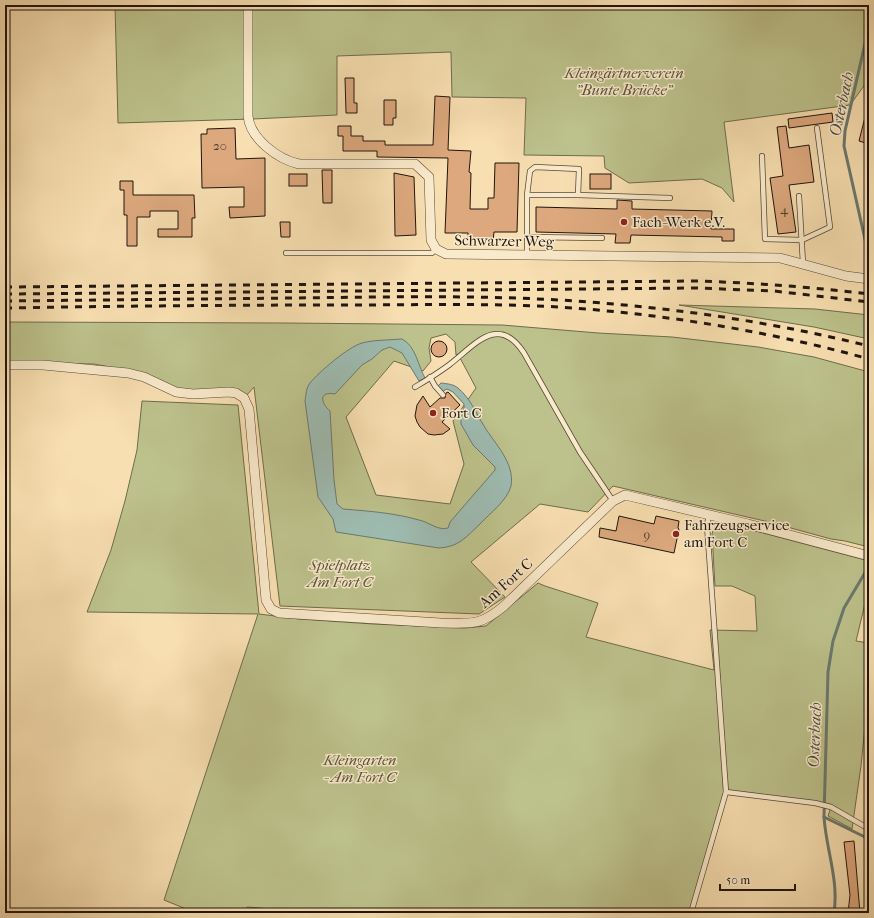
<svg xmlns="http://www.w3.org/2000/svg" width="874" height="918" viewBox="0 0 874 918" font-family="'IM FELL French Canon',serif">
	<rect width="100%" height="100%" fill="#f8dfb1"/>
	<filter id="stains"><feTurbulence type="fractalNoise" baseFrequency=".005" numOctaves="4"/><feColorMatrix values="0 0 0 0 .2 0 0 0 0 .09 0 0 0 0 .02 0 0 0 .5 -.17"/></filter>
	<radialGradient id="worn" r=".72"><stop offset=".6" stop-color="#630" stop-opacity="0"/><stop offset="1" stop-color="#630" stop-opacity=".3"/></radialGradient>
	<g fill="#bdc28c" stroke="#6e6c4c" fill-rule="evenodd">
		<path d="M115,5H869V79L850,105L724,122L734,202L722,188L702,179L629,183L605,168L604,156L524,155L526,98L452,97L451,52L337,56V115L253,119L118,123Z"/>
		<path d="M679,305L815,309L869,315V339L814,327Z"/>
		<path d="M5,322L284,323L502,325L598,333L672,337L758,347L814,357L869,372V547L845,541L831,539L769,522L613,486L588,512L540,504L471,562L505,597L479,614L280,606L254,387L246,396L176,390L137,372L94,364L5,363ZM446,334L455,342L456,355L458,354L476,388L453,421L464,464L450,504L376,495L346,417L394,361L423,371L431,361L429,348L431,338Z"/>
		<path d="M142,401L238,405L259,614L299,619L373,624L465,628L486,626L538,583L545,586L598,603L586,637L714,670L710,630L757,631L755,596L732,586H715L712,534C714,524 720,522 729,524L869,561V587L856,641L869,643V705L867,706L861,766L852,829L828,816L831,807L726,792L692,913H320L247,907L244,913H196L164,900L258,614L87,612L111,550L125,501L137,450Z"/>
	</g>
	<path fill="#9ebcb2" stroke="#6b7970" d="M402,339C416,346 418,366 425,378L419,381L402,353L390,347L382,350L372,359L362,365L335,394C319,391 320,402 330,411L334,480L337,504L343,509C368,511 395,513 419,520C429,522 438,531 448,528L450,522L495,470V467L473,445L461,424V419L464,410V404L453,392L447,389L443,391L438,386L441,383C448,384 453,384 458,388C470,398 476,413 484,426C495,444 515,463 511,486C507,501 490,513 480,524C466,537 459,547 439,548L336,532L333,519L318,497L305,401C306,395 306,388 310,383C319,372 348,347 362,343C372,340 390,340 402,339Z"/>
	<g fill="none" stroke-linecap="round" stroke-linejoin="round">
		<g stroke="#6b7970" stroke-width="3">
			<path d="M869,26L845,131L844,146L869,257"/>
			<path d="M824,817L869,839"/>
			<path d="M834,913C839,880 826,849 824,817L828,672L833,641L844,608L869,566"/>
		</g>
	</g>
	<g fill="#dda87e" stroke="#1f150c">
		<path d="M345,78H354V103H357V113H346Z"/>
		<path d="M435,96L450,97L448,150L471,151L469,172L471,173L470,209H488V198H494L495,163H519L517,232H494L493,241H468V233H445L448,158L377,157V151H343V136H338V126H351V136H363V141H385V145H433Z"/>
		<path d="M384,100H396V118H393V125H384Z"/>
		<path d="M832,113L833,122L789,128L788,119Z"/>
		<path d="M866,113H869V144L859,141Z"/>
		<path d="M786,126L789,148L809,145L814,182L789,185L796,232L778,234L770,178L783,176L777,127Z"/>
		<path d="M235,128L236,159L265,158V216L230,218L229,207H244V187L202,188L201,134H207V129Z"/>
		<path d="M322,170H332V203H323Z"/>
		<path d="M394,173L414,177L416,235L395,236Z"/>
		<rect x="289" y="174" width="18" height="12"/>
		<rect x="590" y="174" width="21" height="15"/>
		<path d="M120,181H133V195H194L195,218H192V237H158V229H178V211H150V217H137V246H127V215H124V190H120Z"/>
		<path d="M617,200L632,201V209L712,211L711,229H734V241H722V237L631,235L630,243H615L616,234L536,232V207L617,209Z"/>
		<path d="M280,222H290V237H281Z"/>
		<circle cx="439" cy="349" r="8"/>
		<path d="M448,392L460,405L442,422L450,429L443,434L434,435L428,434L420,427L417,422L415,416L417,405L423,396L430,407L440,398H445L446,393Z"/>
		<path d="M619,516L654,524L656,516L679,521L678,528L679,529L674,553L599,537L600,528L616,531Z"/>
		<path d="M854,841L860,913H848L850,895L844,842Z"/>
	</g>
	<g fill="none" stroke-linecap="round" stroke-linejoin="round">
		<defs>
			<g id="lane">
				<path d="M762,156L765,239L802,240L830,227L817,128"/>
				<path d="M578,195L670,198"/>
				<path d="M799,196L803,263"/>
				<path d="M527,237L602,238"/>
				<path d="M286,253H432L436,249"/>
				<path d="M527,255V195L530,171L535,167L579,169L578,195H527"/>
				<path d="M430,377L435,386L443,395"/>
				<path d="M415,387C427,380 438,373 449,365C475,345 498,313 524,353L580,452L613,501"/>
				<path d="M726,792L815,803L831,807L869,829"/>
				<path d="M691,913L726,792L707,525L709,515"/>
			</g>
			<g id="street">
				<path d="M248,5V116C250,138 277,159 299,164H415L429,177L431,240L436,249L446,254L780,258L846,276L869,279"/>
				<path d="M5,365H43L128,373L144,377L176,392L193,394L229,392L236,393L244,398L249,409L266,600L271,609L279,613L441,623C471,623 479,627 504,606L613,501L625,495L748,524L869,556"/>
			</g>
		</defs>
		<use href="#lane" stroke="#554835" stroke-width="6"/>
		<use href="#street" stroke="#554835" stroke-width="10"/>
		<use href="#lane" stroke="#faeacc" stroke-width="4.5"/>
		<use href="#street" stroke="#faeacc" stroke-width="9"/>
		<g stroke="#1f150c" stroke-width="3" stroke-dasharray="7 7" stroke-linecap="butt">
			<path d="M5,287L698,281C755,283 812,287 869,294"/>
			<path d="M5,294L697,288L774,291L869,302"/>
			<path d="M5,301C101,300 197,299 293,298C381,297 470,295 559,300C662,306 769,321 869,346"/>
			<path d="M5,308C117,306 229,305 341,305C414,305 487,303 559,307C664,314 768,331 869,359"/>
		</g>
	</g>
	<g fill="#8f2418" stroke="#faeacc" stroke-width="1.5">
		<circle cx="624" cy="222" r="4"/>
		<circle cx="433" cy="413" r="4"/>
		<circle cx="676" cy="534" r="4"/>
	</g>
	<g text-anchor="middle" stroke-width="3" stroke-linejoin="round" paint-order="stroke">
		<g font-size="13" fill="#4e3a28">
			<text x="220" y="150">20</text>
			<text x="784" y="214">4</text>
			<text x="647" y="539">9</text>
		</g>
		<g font-size="15" font-style="italic" fill="#565239" stroke="#faeacc">
			<text x="624" y="78">Kleingärtnerverein<tspan x="624" dy="17">"Bunte Brücke"</tspan></text>
			<text x="340" y="570">Spielplatz<tspan x="340" dy="17">Am Fort C</tspan></text>
			<text x="360" y="765">Kleingarten<tspan x="360" dy="17">- Am Fort C</tspan></text>
		</g>
		<g font-size="15" fill="#1f150c" stroke="#faeacc" text-anchor="start">
			<text x="632" y="227">Fach-Werk e.V.</text>
			<text x="441" y="418">Fort C</text>
			<text x="684" y="530">Fahrzeugservice<tspan x="684" dy="17">am Fort C</tspan></text>
		</g>
		<g font-size="15" fill="#1f150c" stroke="#faeacc">
			<text transform="translate(504 241) rotate(1)" y="5">Schwarzer Weg</text>
			<text transform="translate(506 583) rotate(-42)" y="5">Am Fort C</text>
		</g>
		<g font-size="16" font-style="italic" fill="#4b4f46" stroke="#faeacc">
			<text transform="translate(841 104) rotate(-78)" y="6">Osterbach</text>
			<text transform="translate(814 735) rotate(-88)" y="6">Osterbach</text>
		</g>
	</g>
	<rect width="874" height="918" fill="none" stroke="#f8dfb1" stroke-width="20"/>
	<rect x="6" y="6" width="862" height="906" fill="none" stroke="#1f150c" stroke-width="2"/>
	<rect x="10" y="10" width="854" height="898" fill="none" stroke="#1f150c"/>
	<path d="M720 884v6h75v-6" fill="none" stroke="#1f150c" stroke-width="2"/>
	<text x="726" y="884" font-size="12" fill="#1f150c" stroke="#faeacc" stroke-width="3" paint-order="stroke">50 m</text>
	<rect width="100%" height="100%" filter="url(#stains)"/>
	<rect width="100%" height="100%" fill="url(#worn)"/>
</svg>
